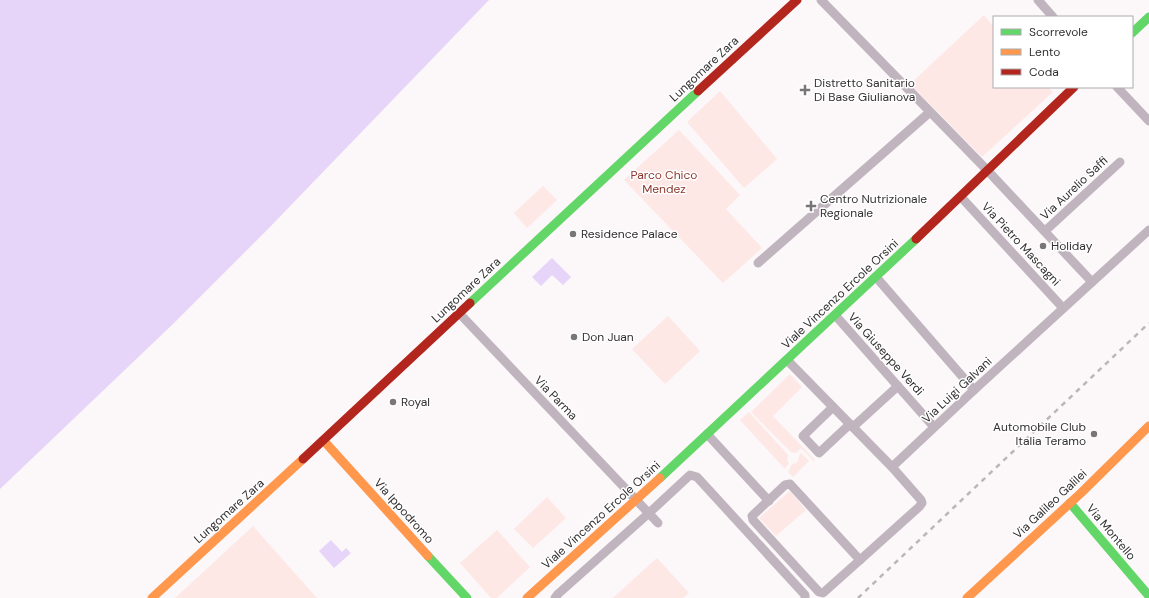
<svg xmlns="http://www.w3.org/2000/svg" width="1149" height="598" viewBox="0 0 1149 598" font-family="'DM Sans',sans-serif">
	<rect width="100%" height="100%" fill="#fcf7f9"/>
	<g fill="#fee8e6">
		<path d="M984,15L994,27V87H1048L1053,92L982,157L910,84Z"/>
		<path d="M720,91L777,159L744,188L687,122Z"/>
		<path d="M679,130L740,195L726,209L762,248L723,283L624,180Z"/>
		<path d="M543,186L557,200L527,228L514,213Z"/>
		<path d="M668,316L700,351L665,384L632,349Z"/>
		<path d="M790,374L802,387L773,416L815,460L814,461L801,448L796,453L791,452L751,412Z"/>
		<path d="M749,412L788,455L787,459L789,463L785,469L740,420Z"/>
		<path d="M801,453L809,461L793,477L788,472L792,464L796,463L798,461L799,456Z"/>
		<path d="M790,491L806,510L776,536L759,518Z"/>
		<path d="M547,497L566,518L533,548L514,529Z"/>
		<path d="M253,526L317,598H175Z"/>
		<path d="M497,530L530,567L497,598H491L460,563Z"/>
		<path d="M657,558L689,593L683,598H613Z"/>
	</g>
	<g fill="#e6d5f8">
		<path d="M0,0H489L268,229L173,324L0,489Z"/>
		<path d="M552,258L571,277L563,285L552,275L541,286L532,277Z"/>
		<path d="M331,540L342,552L346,548L351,553L334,568L319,551Z"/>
	</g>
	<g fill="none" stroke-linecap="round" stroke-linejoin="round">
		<g stroke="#c0b5be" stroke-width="9">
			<path d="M821,0L987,170L1092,282"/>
			<path d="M1038,0L1053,17"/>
			<path d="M1117,87L1149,121"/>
			<path d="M961,197L1063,308"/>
			<path d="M1045,231L1120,162"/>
			<path d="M758,263L930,112"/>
			<path d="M876,277L974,390"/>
			<path d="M459,313L658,523"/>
			<path d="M835,315L934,427"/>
			<path d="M787,360L892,467L921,500L922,503L919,507L860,560"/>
			<path d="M833,407L803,436L819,453L850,424"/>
			<path d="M853,427L898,386"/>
			<path d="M707,434L769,501"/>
			<path d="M892,467L974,390L1149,230"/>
			<path d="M790,484L860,560L823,593L819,592L753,520L752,516L785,485Z"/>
			<path d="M555,598L558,594L649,513L690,475L697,477L805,595V598"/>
		</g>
		<g stroke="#63d668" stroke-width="9">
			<path d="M1132,33L1149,17"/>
			<path d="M470,303L698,91"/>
			<path d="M660,478L916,239"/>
			<path d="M1070,503L1149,596"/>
			<path d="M428,556L467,598"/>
		</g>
		<g stroke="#ff974d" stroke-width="9">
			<path d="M324,441L428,556"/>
			<path d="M152,598L303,459"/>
			<path d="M527,598L660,478"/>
			<path d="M967,598L1081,493L1149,426"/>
		</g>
		<g stroke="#b3261e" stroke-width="9">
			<path d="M698,91L797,0"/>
			<path d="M916,239L1074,87"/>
			<path d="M303,459L470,303"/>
		</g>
		<path stroke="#bcb6bb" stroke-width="2.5" stroke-dasharray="5 5" stroke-linecap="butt" d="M858,598L1149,323"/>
	</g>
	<g fill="#797677" stroke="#fff" stroke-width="1.5">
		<path d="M803 84h4v4h4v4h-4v4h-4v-4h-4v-4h4z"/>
		<path d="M809 200h4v4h4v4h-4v4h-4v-4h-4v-4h4z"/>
		<circle cx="573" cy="234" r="4"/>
		<circle cx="1043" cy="246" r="4"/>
		<circle cx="574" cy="337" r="4"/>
		<circle cx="393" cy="402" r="4"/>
		<circle cx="1094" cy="434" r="4"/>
	</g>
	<g text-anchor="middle" stroke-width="3" stroke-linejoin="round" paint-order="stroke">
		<g font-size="12" fill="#333031" stroke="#fff">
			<text transform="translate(704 69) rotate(-43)" y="4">Lungomare Zara</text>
			<text transform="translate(1074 188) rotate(-43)" y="4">Via Aurelio Saffi</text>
			<text transform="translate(1021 244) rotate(47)" y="4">Via Pietro Mascagni</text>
			<text transform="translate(466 290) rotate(-43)" y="4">Lungomare Zara</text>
			<text transform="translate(840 294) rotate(-43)" y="4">Viale Vincenzo Ercole Orsini</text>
			<text transform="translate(886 354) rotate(48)" y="4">Via Giuseppe Verdi</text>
			<text transform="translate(957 390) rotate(-43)" y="4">Via Luigi Galvani</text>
			<text transform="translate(556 398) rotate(46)" y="4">Via Parma</text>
			<text transform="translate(1050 504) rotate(-43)" y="4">Via Galileo Galilei</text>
			<text transform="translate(229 511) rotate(-42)" y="4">Lungomare Zara</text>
			<text transform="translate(404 511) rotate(48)" y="4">Via Ippodromo</text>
			<text transform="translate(601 515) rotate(-42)" y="4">Viale Vincenzo Ercole Orsini</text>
			<text transform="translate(1111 532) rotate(50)" y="4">Via Montello</text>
		</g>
		<g font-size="12" fill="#333031" stroke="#fff" text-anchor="start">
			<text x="814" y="87">Distretto Sanitario<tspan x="814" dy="14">Di Base Giulianova</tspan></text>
			<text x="820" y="203">Centro Nutrizionale<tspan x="820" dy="14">Regionale</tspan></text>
			<text x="581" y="238">Residence Palace</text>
			<text x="1051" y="250">Holiday</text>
			<text x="582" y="341">Don Juan</text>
			<text x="401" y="406">Royal</text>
			<text x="1086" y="431" text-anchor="end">Automobile Club<tspan x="1086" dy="14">Italia Teramo</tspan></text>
		</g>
		<g font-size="12" fill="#8c372c" stroke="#fff">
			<text x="664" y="179">Parco Chico<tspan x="664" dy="14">Mendez</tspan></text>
		</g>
	</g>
	<rect x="993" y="16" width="140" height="72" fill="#ffffff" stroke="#adacad"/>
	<rect x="1001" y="29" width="20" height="6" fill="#63d668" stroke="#adacad"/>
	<text x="1029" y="36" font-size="12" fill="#333031">Scorrevole</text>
	<rect x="1001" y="49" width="20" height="6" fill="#ff974d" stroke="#adacad"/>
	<text x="1029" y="56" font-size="12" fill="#333031">Lento</text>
	<rect x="1001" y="69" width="20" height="6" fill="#b3261e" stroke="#adacad"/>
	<text x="1029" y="76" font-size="12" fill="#333031">Coda</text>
</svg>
